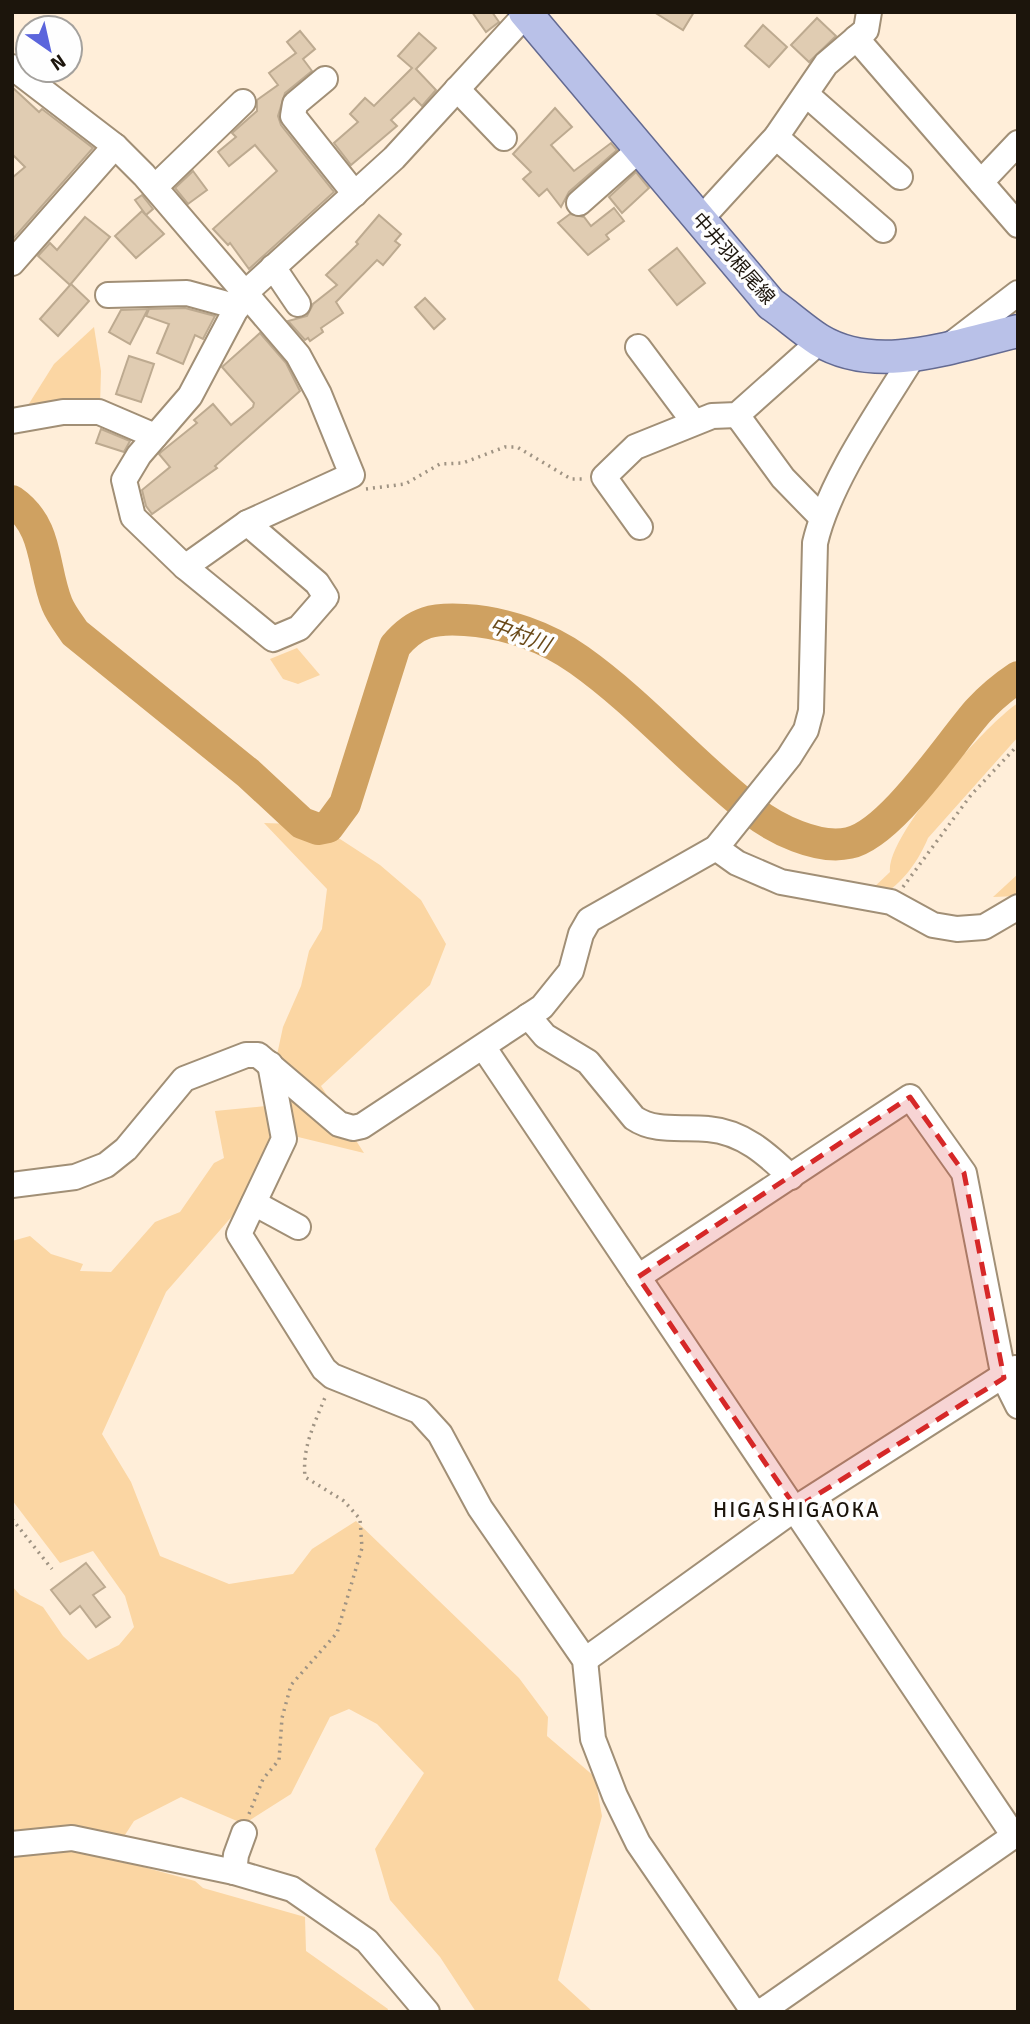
<svg xmlns="http://www.w3.org/2000/svg" width="1030" height="2024" viewBox="0 0 1030 2024" font-family="Signika,'Noto Sans JP',sans-serif">
	<rect width="100%" height="100%" fill="#ffeed9"/>
	<g fill="#fbd6a3">
		<path d="M94,327L101,371L100,407L25,410L54,364Z"/>
		<path d="M297,648L320,675L298,684L283,679L270,659Z"/>
		<path d="M1018,703V737L928,838C919,860 902,885 881,895L870,891L890,872C885,837 987,723 1018,703Z"/>
		<path d="M264,823L294,824L340,839L380,865L421,900L446,944L430,985L321,1086L364,1153L294,1136L255,1190L166,1292L102,1434L131,1482L160,1556L229,1584L293,1574L312,1549L356,1521L519,1678L548,1717L547,1736L595,1777L602,1816L558,1980L593,2012H476L440,1957L390,1900L375,1849L424,1773L377,1724L349,1709L330,1717L291,1794L244,1824L181,1797L134,1821L110,1858L195,1881L203,1888L305,1917L306,1951L388,2009L387,2012H12V1586L20,1595L43,1607L63,1636L88,1660L119,1645L134,1627L125,1596L93,1551L60,1563L12,1500V1241L30,1236L51,1254L83,1264L80,1271L111,1272L155,1222L180,1212L214,1163L224,1158L215,1111L266,1106L283,1027L301,986L309,951L322,929L327,889Z"/>
		<path d="M1018,874V896L993,897Z"/>
	</g>
	<g fill="none" stroke-linecap="round" stroke-linejoin="round">
		<path stroke="#cfa161" stroke-width="32" d="M12,501C49,527 42,567 57,604C61,614 69,624 75,633L248,773L302,823L318,829L328,827L345,804L395,646C416,621 434,618 465,620C504,622 547,637 579,660C641,704 691,763 751,810C775,829 818,850 849,843C891,834 949,744 978,711C990,698 1003,687 1018,677"/>
	</g>
	<g fill="#e0ccb2" stroke="#bdaa90" stroke-width="2">
		<path d="M472,12H492L499,22L486,32Z"/>
		<path d="M654,12H694L683,30Z"/>
		<path d="M817,18L836,36L809,62L791,45Z"/>
		<path d="M763,25L787,47L769,67L745,46Z"/>
		<path d="M300,31L315,49L303,59L312,71L285,93L278,116L281,125L334,192L249,269L230,243L228,245L213,229L277,171L255,145L229,166L218,152L236,137L232,133L257,111V100L278,85L269,73L296,53L287,42Z"/>
		<path d="M419,33L436,48L416,69L436,90L422,106L414,98L391,120L397,126L351,165L334,143L358,122L350,114L365,98L374,106L412,68L398,56Z"/>
		<path d="M12,87L39,112L42,109L93,148L12,240V178L25,167L12,154Z"/>
		<path d="M555,108L572,127L551,145L574,171L611,143L617,150L569,192L561,207L547,189L539,196L523,179L531,172L513,154Z"/>
		<path d="M193,171L207,190L188,204L175,188Z"/>
		<path d="M636,172L649,188L622,213L609,197Z"/>
		<path d="M142,195L153,209L146,215L135,200Z"/>
		<path d="M614,208L624,221L606,235L609,239L588,255L558,223L570,214L584,217L591,226Z"/>
		<path d="M142,211L164,234L136,258L115,236Z"/>
		<path d="M379,215L401,234L395,241L400,245L383,265L377,260L336,302L343,313L321,328L323,332L310,341L308,338L305,340L288,321L307,316L313,304L337,285L326,275L358,244L356,242Z"/>
		<path d="M85,217L110,237L70,285L38,256L50,243L57,250Z"/>
		<path d="M677,248L705,283L677,305L649,270Z"/>
		<path d="M71,284L89,301L58,336L40,319Z"/>
		<path d="M425,298L445,319L434,329L415,307Z"/>
		<path d="M185,308L215,316L203,339L195,335L183,364L157,353L169,324L146,316L149,309Z"/>
		<path d="M148,309L130,344L109,332L121,310Z"/>
		<path d="M260,333L286,363L300,391L215,466L217,468L152,514L146,506L142,490L170,467L159,454L161,452L197,423L194,420L213,404L231,425L253,407L254,403L222,367Z"/>
		<path d="M129,356L154,364L141,402L116,394Z"/>
		<path d="M101,429L130,441L124,452L96,443Z"/>
		<path d="M86,1563L105,1587L93,1595L110,1617L96,1627L80,1606L70,1614L51,1590Z"/>
	</g>
	<g fill="none" stroke-linecap="round" stroke-linejoin="round">
		<defs>
			<g id="minor">
				<path d="M856,38L1018,225"/>
				<path d="M12,67L115,146L144,175L298,355L319,394L352,475L247,523L185,567"/>
				<path d="M325,79L295,104L293,116L355,194"/>
				<path d="M457,89L504,138"/>
				<path d="M807,95L900,177"/>
				<path d="M776,137L883,230"/>
				<path d="M981,182L1018,143"/>
				<path d="M155,187L243,102"/>
				<path d="M579,203L640,149"/>
				<path d="M700,220L776,137L826,64L866,30L869,12"/>
				<path d="M12,263L115,146"/>
				<path d="M273,267L298,304"/>
				<path d="M108,295L187,293L238,307"/>
				<path d="M949,346L1018,293"/>
				<path d="M638,347L694,422"/>
				<path d="M737,415L783,478L821,517"/>
				<path d="M12,421L63,412H99L155,436"/>
				<path d="M247,523L317,583L326,597L299,628L273,639L185,567L133,517L124,480L139,455L190,396L244,294L394,158L528,12"/>
				<path d="M640,527L604,477L635,447L712,416L737,415L820,341"/>
				<path d="M716,848L737,863L781,882L891,902L933,925L957,929L984,927L1018,907"/>
				<path d="M528,1016L545,1036L588,1062L634,1118C656,1133 683,1126 708,1129C743,1132 767,1154 791,1177"/>
				<path d="M484,1048L1014,1836"/>
				<path d="M270,1064L284,1139L239,1234L324,1369L332,1376L419,1411L440,1434L480,1508L585,1660L593,1739L615,1796L638,1843L751,2008L761,2012"/>
				<path d="M12,1185L75,1177L106,1165L126,1149L184,1079L246,1055H258L339,1124L353,1128L362,1126L542,1007L571,971L581,934L589,920L716,848L789,757L806,730L811,711L815,543C829,482 880,410 914,355"/>
				<path d="M254,1203L298,1227"/>
				<path d="M638,1277L910,1097L964,1173L1004,1378L1018,1406"/>
				<path d="M585,1660L796,1508L1015,1368"/>
				<path d="M12,1844L72,1838L234,1872L292,1889L367,1941L427,2012"/>
				<path d="M234,1872L236,1855L244,1833"/>
				<path d="M761,2012L1018,1833"/>
			</g>
			<path id="major" d="M525,12L771,304C787,315 802,329 819,340C878,376 956,345 1018,331"/>
		</defs>
		<use href="#minor" stroke="#a18f76" stroke-width="28"/>
		<use href="#major" stroke="#646a91" stroke-width="35"/>
		<g stroke="#9f9383" stroke-width="3.5" stroke-dasharray="2 5" stroke-linecap="butt">
			<path d="M366,489L405,484L440,464L463,463L505,447H517L571,479H585"/>
			<path d="M903,887L971,795L1018,745"/>
			<path d="M12,1519L52,1569"/>
			<path d="M249,1814L263,1779L279,1760L282,1718L291,1685L337,1633L362,1548L360,1519L344,1501L305,1477C302,1446 315,1423 326,1395"/>
		</g>
		<use href="#minor" stroke="#fff" stroke-width="24"/>
		<use href="#major" stroke="#b9c1e8" stroke-width="32"/>
	</g>
	<path fill="#d62828" fill-opacity="0.2" stroke="#d62828" stroke-width="5" stroke-dasharray="14 9" stroke-linejoin="round" d="M910,1097L964,1173L1004,1378L796,1508L638,1277Z"/>
	<g text-anchor="middle" stroke-width="7" stroke-linejoin="round" paint-order="stroke">
		<g font-size="19" fill="#1c150c" stroke="#fefefe">
			<text transform="translate(734 258) rotate(49)" y="7">中井羽根尾線</text>
		</g>
		<g font-size="21" font-style="italic" fill="#694918" stroke="#fefefe">
			<text transform="translate(520 635) rotate(20)" y="7">中村川</text>
		</g>
		<g font-size="21" letter-spacing="2" fill="#1c150c" stroke="#fefefe">
			<text x="797" y="1517">HIGASHIGAOKA</text>
		</g>
	</g>
	<rect width="1030" height="2024" fill="none" stroke="#1c150c" stroke-width="28"/>
	<g transform="translate(49 49) rotate(146)"><circle r="33" fill="#fefefe" stroke="#a4a19d" stroke-width="2"/>
	<path d="M0-5L12 26L0 18L-12 26Z" fill="#5b65dc"/>
	<text y="-10" font-size="19" font-weight="bold" text-anchor="middle" fill="#1c150c">N</text>
	</g>
</svg>
